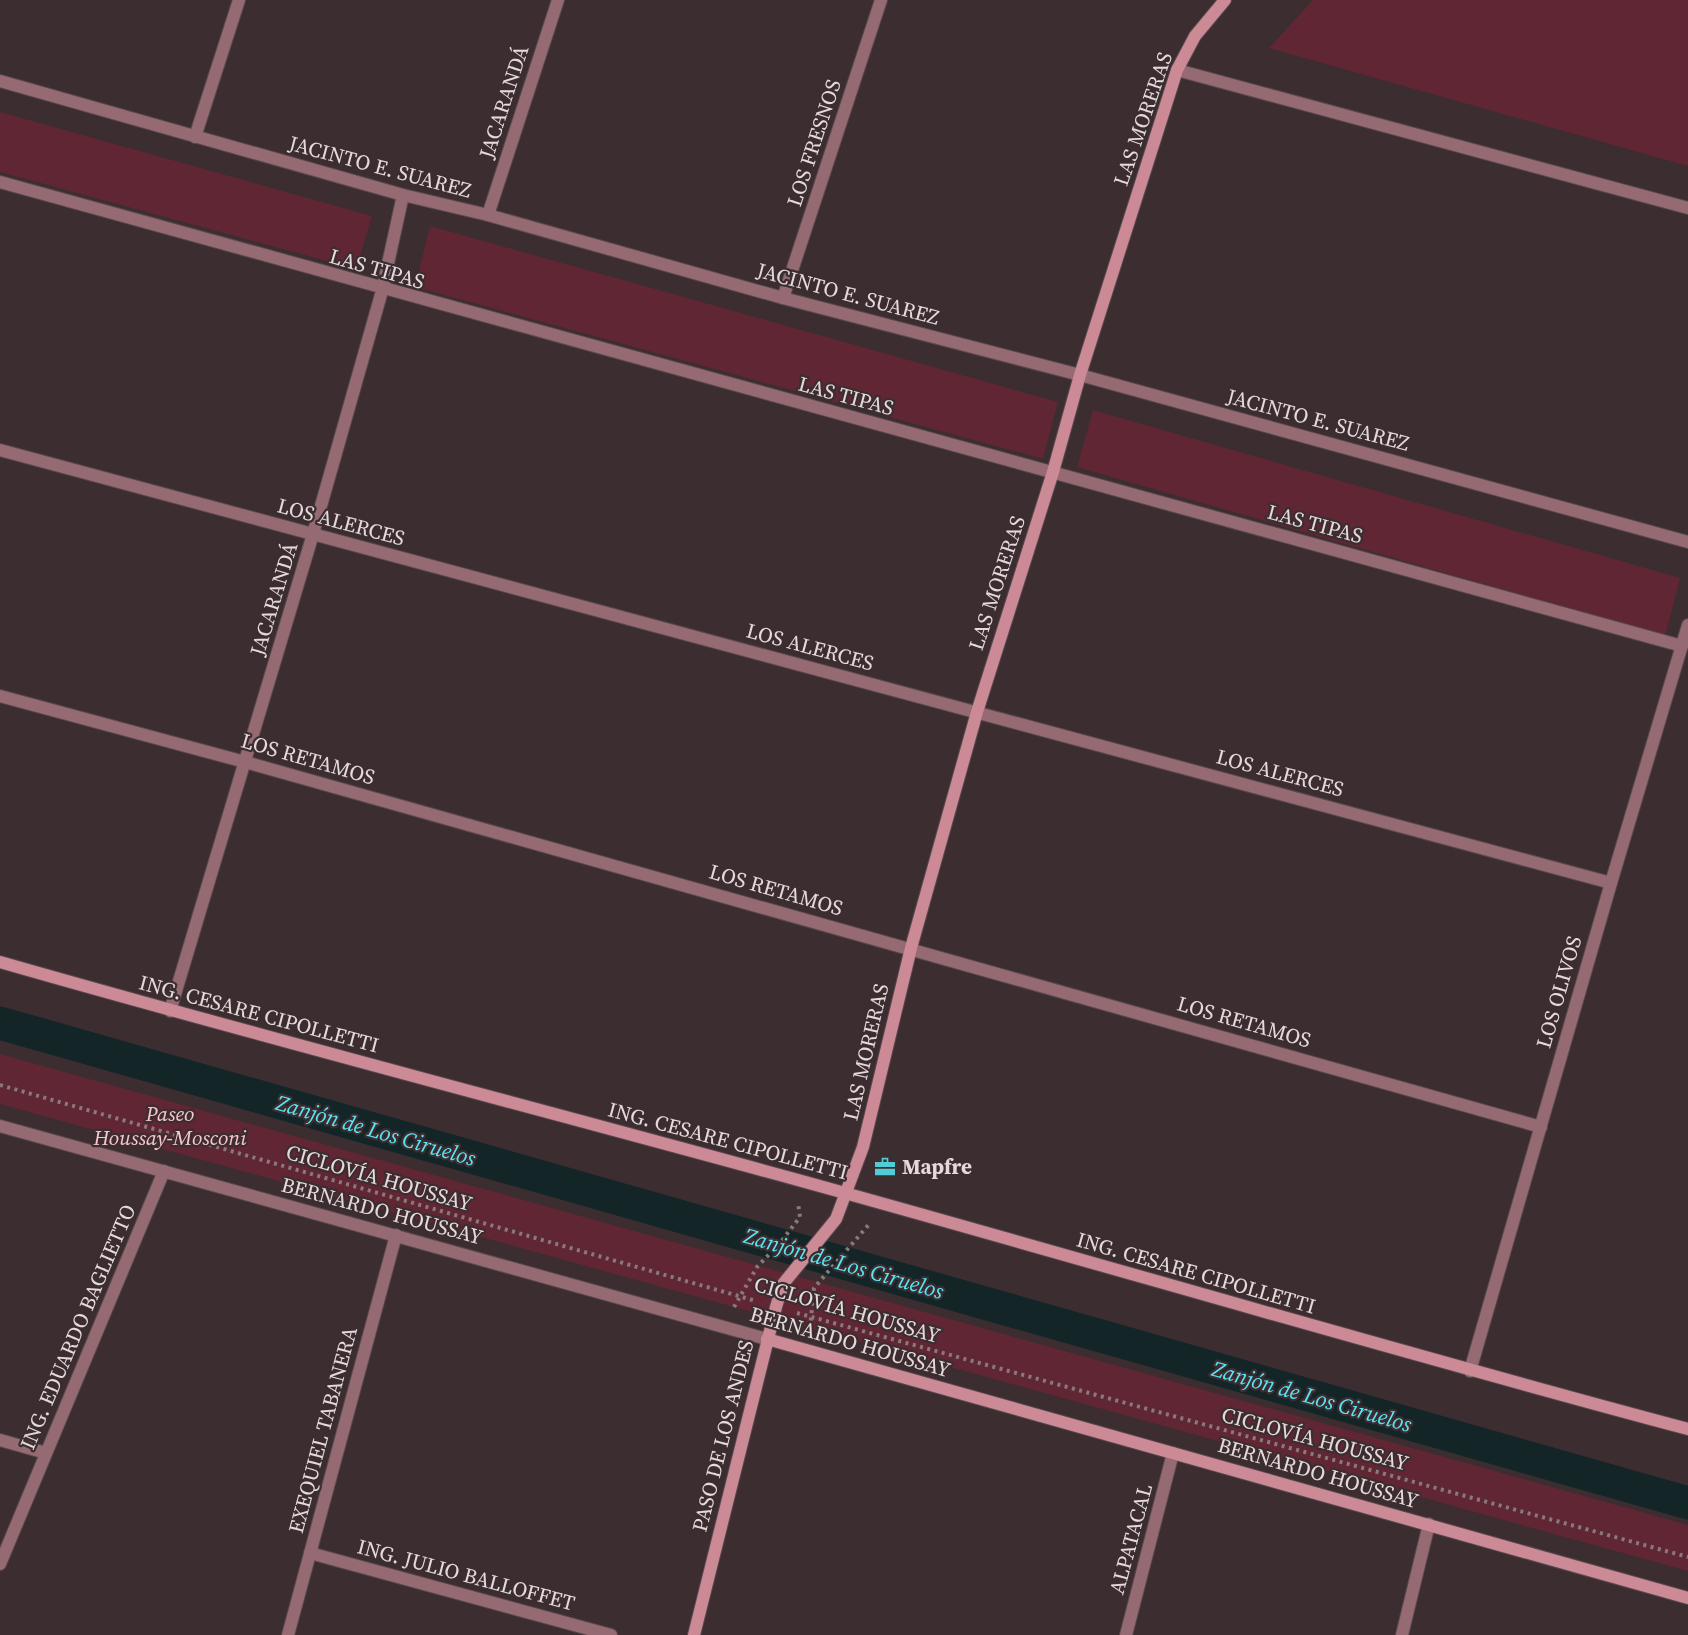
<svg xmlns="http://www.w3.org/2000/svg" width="1688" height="1635" viewBox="0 0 1688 1635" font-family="'Source Serif 4',serif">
	<rect width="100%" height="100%" fill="#3c2d30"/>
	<g fill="#602634">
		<path d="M1313,0H1688V166L1269,48Z"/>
		<path d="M0,112L372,216L356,269L0,172Z"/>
		<path d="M430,226L1058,402L1043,459L415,287Z"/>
		<path d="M1093,410L1680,578L1665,636L1077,467Z"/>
		<path d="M0,1054L1688,1525V1571L0,1104Z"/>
	</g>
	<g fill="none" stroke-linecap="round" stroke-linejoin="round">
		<path stroke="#132527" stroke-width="33" d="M0,1023L1688,1503"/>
		<defs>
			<g id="street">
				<path d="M1177,70L1688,208"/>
				<path d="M0,81L403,195L488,215L783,298L1080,375L1688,542"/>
				<path d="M195,137L239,0"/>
				<path d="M0,182C559,341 1121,491 1682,646"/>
				<path d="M488,215L558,0"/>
				<path d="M783,298L881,0"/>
				<path d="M0,450L1611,883"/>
				<path d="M0,696L245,762L1541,1127"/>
				<path d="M170,1011L313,534L382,291L403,195"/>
				<path d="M0,1126L767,1339"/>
				<path d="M1470,1371L1611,883L1688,625"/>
				<path d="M0,1440L46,1453"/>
				<path d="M310,1553L611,1635"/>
				<path d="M0,1564L164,1171"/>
				<path d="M288,1635L396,1235"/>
				<path d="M1126,1635L1173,1453"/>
				<path d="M1402,1635L1429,1524"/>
			</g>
			<g id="secondary">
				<path d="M0,962C265,1038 532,1107 798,1180C1095,1262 1390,1350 1688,1429"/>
				<path d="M767,1339L1688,1598"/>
				<path d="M694,1635L776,1307L783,1284L836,1219L863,1147L911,948L977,712L1053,472L1080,375L1177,70L1195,36L1225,0"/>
			</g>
		</defs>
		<use href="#street" stroke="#57494c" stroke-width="14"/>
		<use href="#secondary" stroke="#57494c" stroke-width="14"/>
		<g stroke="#877a7d" stroke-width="4" stroke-dasharray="3 4.5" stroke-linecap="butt">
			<path d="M0,1085L756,1301"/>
			<path d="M734,1307L757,1267L780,1243L800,1217L798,1203"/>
			<path d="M797,1313L1688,1557"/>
			<path d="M810,1328L814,1288L871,1222"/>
		</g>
		<use href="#street" stroke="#956a72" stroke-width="12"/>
		<use href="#secondary" stroke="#cc8996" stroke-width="12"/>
	</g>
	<defs>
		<symbol id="office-bare" viewBox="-9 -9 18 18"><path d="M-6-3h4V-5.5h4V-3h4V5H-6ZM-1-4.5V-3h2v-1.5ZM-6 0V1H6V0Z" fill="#52cbd8" stroke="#3c2d30" stroke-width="2.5" paint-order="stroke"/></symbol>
	</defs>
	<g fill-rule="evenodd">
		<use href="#office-bare" x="870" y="1152" width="30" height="30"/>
	</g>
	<g text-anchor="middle" stroke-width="4.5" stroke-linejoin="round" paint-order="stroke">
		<g font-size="21" fill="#e4dadc" stroke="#3c2d30">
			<text transform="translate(504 102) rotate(-72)" y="7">JACARANDÁ</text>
			<text transform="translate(1143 119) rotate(-71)" y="7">LAS MORERAS</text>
			<text transform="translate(814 143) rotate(-72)" y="7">LOS FRESNOS</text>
			<text transform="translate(380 167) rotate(15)" y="7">JACINTO E. SUAREZ</text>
			<text transform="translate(377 269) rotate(16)" y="7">LAS TIPAS</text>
			<text transform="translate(848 294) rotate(15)" y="7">JACINTO E. SUAREZ</text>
			<text transform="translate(846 396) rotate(15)" y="7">LAS TIPAS</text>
			<text transform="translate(1318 420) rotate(15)" y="7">JACINTO E. SUAREZ</text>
			<text transform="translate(341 522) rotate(15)" y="7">LOS ALERCES</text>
			<text transform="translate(1315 524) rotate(15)" y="7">LAS TIPAS</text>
			<text transform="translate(997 583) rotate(-72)" y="7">LAS MORERAS</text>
			<text transform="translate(274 599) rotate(-73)" y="7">JACARANDÁ</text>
			<text transform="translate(810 647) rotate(15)" y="7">LOS ALERCES</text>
			<text transform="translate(308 759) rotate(16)" y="7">LOS RETAMOS</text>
			<text transform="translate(1280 773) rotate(15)" y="7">LOS ALERCES</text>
			<text transform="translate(776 890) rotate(16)" y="7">LOS RETAMOS</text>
			<text transform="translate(1559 992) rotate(-74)" y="7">LOS OLIVOS</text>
			<text transform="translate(259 1014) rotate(15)" y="7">ING. CESARE CIPOLLETTI</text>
			<text transform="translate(1244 1022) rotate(16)" y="7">LOS RETAMOS</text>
			<text transform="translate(866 1052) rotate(-77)" y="7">LAS MORERAS</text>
			<text transform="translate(728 1141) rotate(15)" y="7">ING. CESARE CIPOLLETTI</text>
			<text transform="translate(379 1178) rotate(16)" y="7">CICLOVÍA HOUSSAY</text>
			<text transform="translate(382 1211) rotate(15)" y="7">BERNARDO HOUSSAY</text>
			<text transform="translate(1196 1273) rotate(16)" y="7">ING. CESARE CIPOLLETTI</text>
			<text transform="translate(847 1310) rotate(16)" y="7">CICLOVÍA HOUSSAY</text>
			<text transform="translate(78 1327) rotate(-67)" y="7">ING. EDUARDO BAGLIETTO</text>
			<text transform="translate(850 1342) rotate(16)" y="7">BERNARDO HOUSSAY</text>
			<text transform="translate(323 1430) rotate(-75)" y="7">EXEQUIEL TABANERA</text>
			<text transform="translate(723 1436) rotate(-76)" y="7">PASO DE LOS ANDES</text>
			<text transform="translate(1315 1439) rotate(15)" y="7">CICLOVÍA HOUSSAY</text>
			<text transform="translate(1318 1473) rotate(16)" y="7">BERNARDO HOUSSAY</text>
			<text transform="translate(1131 1539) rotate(-75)" y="7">ALPATACAL</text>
			<text transform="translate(466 1575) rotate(15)" y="7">ING. JULIO BALLOFFET</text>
		</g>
		<g font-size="21" font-style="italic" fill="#fac5ce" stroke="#3c2d30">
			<text x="170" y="1121">Paseo<tspan x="170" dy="24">Houssay-Mosconi</tspan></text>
		</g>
		<g font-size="21" font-weight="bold" fill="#e4dadc" stroke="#3c2d30" text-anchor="start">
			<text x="902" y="1174">Mapfre</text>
		</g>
		<g font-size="22" font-style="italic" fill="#58e6f5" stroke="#3c2d30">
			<text transform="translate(376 1130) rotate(16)" y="8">Zanjón de Los Ciruelos</text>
			<text transform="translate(844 1263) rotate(16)" y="8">Zanjón de Los Ciruelos</text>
			<text transform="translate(1312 1396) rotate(16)" y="8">Zanjón de Los Ciruelos</text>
		</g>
	</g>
</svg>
